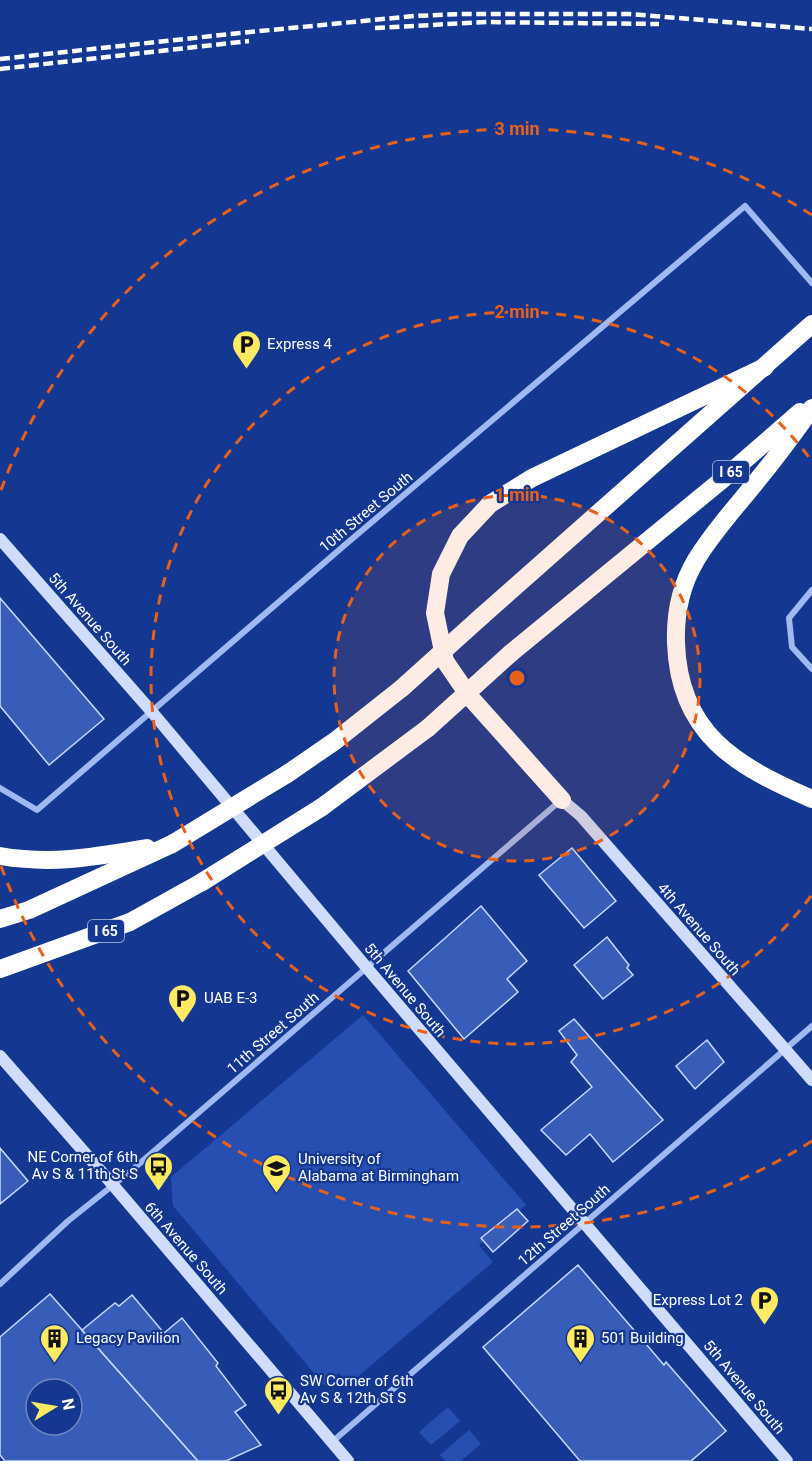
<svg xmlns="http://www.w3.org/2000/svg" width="812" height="1461" viewBox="0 0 812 1461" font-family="Roboto,sans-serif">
	<rect width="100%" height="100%" fill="#143792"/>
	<g fill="#264fb1">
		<path d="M363,1015L526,1205L479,1245L493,1262L349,1384L339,1373L324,1385L173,1206L171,1177Z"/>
		<path d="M448,1407L460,1421L431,1445L419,1432Z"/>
		<path d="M469,1430L481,1444L461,1461H445L440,1455Z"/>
	</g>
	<g fill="#385db9" stroke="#c8d8fc" stroke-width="1.5" fill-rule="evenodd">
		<path d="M0,598L104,719L49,765L0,706Z"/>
		<path d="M572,848L616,901L584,928L539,875Z"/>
		<path d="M481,906L527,961L507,979L518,992L464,1039L408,971Z"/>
		<path d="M607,937L629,965L627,968L633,975L603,999L574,965Z"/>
		<path d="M574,1019L663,1120L613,1162L590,1134L566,1155L541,1130L592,1087L571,1062L577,1055L559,1031Z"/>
		<path d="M707,1040L724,1062L695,1089L676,1066Z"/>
		<path d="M0,1148L28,1181L0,1204Z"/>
		<path d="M517,1209L528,1221L493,1252L481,1238Z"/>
		<path d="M578,1265L664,1365L666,1362L726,1431L691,1461H580L483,1347Z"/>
		<path d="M50,1294L82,1330L198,1461H5L0,1455V1337ZM36,1389H72V1425H36Z"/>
		<path d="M132,1295L164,1333L182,1318L218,1363L216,1366L246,1405L235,1412L261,1445L226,1461H198L82,1330L115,1303L119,1306Z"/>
	</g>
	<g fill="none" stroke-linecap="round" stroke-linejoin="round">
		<g stroke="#a1b9f1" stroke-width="6">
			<path d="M812,590L789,618L792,647L812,669"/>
			<path d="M0,788L37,810L346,544L745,206L812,283"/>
			<path d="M0,1284L68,1221L132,1170L560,801"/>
			<path d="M332,1442L812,1026"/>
		</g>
		<g stroke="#cfdcfc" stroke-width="12">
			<path d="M0,539L152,712L367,968L787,1461"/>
			<path d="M562,800L581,816L812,1080"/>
			<path d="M0,1056L113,1185L348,1461"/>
		</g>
		<g stroke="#fff" stroke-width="18">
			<path d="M812,408C795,432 778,455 760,477C738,505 714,530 696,560C681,585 675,614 676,643C679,734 736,766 812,799"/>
			<path d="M482,616L812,324"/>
			<path d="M511,653L723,479L800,412"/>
			<path d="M287,774L335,741L402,688"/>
			<path d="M562,800L469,696L445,661L435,613L441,574L460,536L490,504L532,478L765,367"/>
			<path d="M322,807L428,728"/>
			<path d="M0,856C53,865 94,857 147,848"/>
			<path d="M0,919L29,910L172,844"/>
			<path d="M0,969L130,922L202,882"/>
		</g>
		<g stroke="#fff" stroke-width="4.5" stroke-dasharray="10 4.5" stroke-linecap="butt">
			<path d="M375,28L487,22L659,24"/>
			<path d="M0,59L240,33L414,16L461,14H629L812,29"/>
			<path d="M0,69L249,41"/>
		</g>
		<g stroke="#fff" stroke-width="18">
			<path d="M402,688L482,616"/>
			<path d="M428,728L511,653"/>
			<path d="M172,844L287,774"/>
			<path d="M202,882L322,807"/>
		</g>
	</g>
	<circle cx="517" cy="678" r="183" fill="#e96118" fill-opacity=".12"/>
	<g fill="none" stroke="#e96118" stroke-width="3" stroke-dasharray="10 8">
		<circle cx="517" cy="678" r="183"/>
		<path d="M811 896A366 366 0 1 1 811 460"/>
		<path d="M812 1141A549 549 0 0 1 1 866M1 490A549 549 0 0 1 812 215"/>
	</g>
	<defs>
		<symbol id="parking-pin" viewBox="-11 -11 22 30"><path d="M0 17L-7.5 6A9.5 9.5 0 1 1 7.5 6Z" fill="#ffea61" stroke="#143792"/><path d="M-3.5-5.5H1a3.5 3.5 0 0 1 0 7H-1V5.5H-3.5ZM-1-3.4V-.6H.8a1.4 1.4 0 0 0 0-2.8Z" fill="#111"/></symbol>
		<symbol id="bus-pin" viewBox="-11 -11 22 30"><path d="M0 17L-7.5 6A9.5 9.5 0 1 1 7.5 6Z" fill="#ffea61" stroke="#143792"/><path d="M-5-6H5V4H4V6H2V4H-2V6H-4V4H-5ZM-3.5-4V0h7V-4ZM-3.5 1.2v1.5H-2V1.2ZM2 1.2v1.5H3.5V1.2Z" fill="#111"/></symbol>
		<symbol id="university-pin" viewBox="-11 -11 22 30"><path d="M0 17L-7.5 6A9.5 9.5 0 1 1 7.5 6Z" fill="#ffea61" stroke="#143792"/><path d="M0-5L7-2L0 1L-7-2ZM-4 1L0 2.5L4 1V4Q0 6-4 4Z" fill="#111"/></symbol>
		<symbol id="building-pin" viewBox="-11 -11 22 30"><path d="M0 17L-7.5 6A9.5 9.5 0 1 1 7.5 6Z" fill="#ffea61" stroke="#143792"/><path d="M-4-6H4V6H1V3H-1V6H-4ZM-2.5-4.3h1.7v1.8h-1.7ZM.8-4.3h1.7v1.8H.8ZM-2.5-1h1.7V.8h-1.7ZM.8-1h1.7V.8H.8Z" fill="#111"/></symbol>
	</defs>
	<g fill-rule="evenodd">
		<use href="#parking-pin" x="230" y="328" width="33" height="45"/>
		<use href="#parking-pin" x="166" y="982" width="33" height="45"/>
		<use href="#bus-pin" x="142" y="1150" width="33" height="45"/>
		<use href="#university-pin" x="260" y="1152" width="33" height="45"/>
		<use href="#parking-pin" x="748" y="1284" width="33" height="45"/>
		<use href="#building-pin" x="38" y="1322" width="33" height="45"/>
		<use href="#building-pin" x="564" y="1322" width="33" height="45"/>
		<use href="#bus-pin" x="262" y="1374" width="33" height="45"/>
	</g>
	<g text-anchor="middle" stroke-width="4.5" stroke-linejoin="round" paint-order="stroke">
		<g fill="#143792" stroke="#b8c3de" stroke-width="1.5">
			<rect x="713" y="461" width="36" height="22" rx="4.5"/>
			<rect x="88" y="920" width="36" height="22" rx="4.5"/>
		</g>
		<g font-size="14" font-weight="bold" fill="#fff">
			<text x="731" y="477">I 65</text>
			<text x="106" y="936">I 65</text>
		</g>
		<g font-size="15" fill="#fff" stroke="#143792" text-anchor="start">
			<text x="267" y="349">Express 4</text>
			<text x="204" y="1003">UAB E-3</text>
			<text x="138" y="1162" text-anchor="end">NE Corner of 6th<tspan x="138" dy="17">Av S &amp; 11th St S</tspan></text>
			<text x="298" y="1164">University of<tspan x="298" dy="17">Alabama at Birmingham</tspan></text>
			<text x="743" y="1305" text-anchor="end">Express Lot 2</text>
			<text x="76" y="1343">Legacy Pavilion</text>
			<text x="601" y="1343">501 Building</text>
			<text x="300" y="1386">SW Corner of 6th<tspan x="300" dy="17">Av S &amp; 12th St S</tspan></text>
		</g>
		<g font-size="15" fill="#fff" stroke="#143792">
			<text transform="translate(366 512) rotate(-40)" y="5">10th Street South</text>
			<text transform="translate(90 619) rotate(49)" y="5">5th Avenue South</text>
			<text transform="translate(699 929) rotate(49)" y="5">4th Avenue South</text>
			<text transform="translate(405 990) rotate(50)" y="5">5th Avenue South</text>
			<text transform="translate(273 1033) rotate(-41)" y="5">11th Street South</text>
			<text transform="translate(564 1225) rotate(-41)" y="5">12th Street South</text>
			<text transform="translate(186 1248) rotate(49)" y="5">6th Avenue South</text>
			<text transform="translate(744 1387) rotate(50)" y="5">5th Avenue South</text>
		</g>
	</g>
	<circle cx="517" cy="678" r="9" fill="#e96118" stroke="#143792" stroke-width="3"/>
	<g font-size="18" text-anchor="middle" font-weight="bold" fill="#e96118" stroke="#143792" stroke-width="4.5" stroke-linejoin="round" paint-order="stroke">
		<text x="517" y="135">3 min</text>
		<text x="517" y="318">2 min</text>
		<text x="517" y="501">1 min</text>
	</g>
	<g transform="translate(54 1407) rotate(79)"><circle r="28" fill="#143792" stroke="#7287be" stroke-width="1.5"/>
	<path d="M0-4.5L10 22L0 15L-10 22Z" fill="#ffea61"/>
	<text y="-9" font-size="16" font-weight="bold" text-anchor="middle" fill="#ffffff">N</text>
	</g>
</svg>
